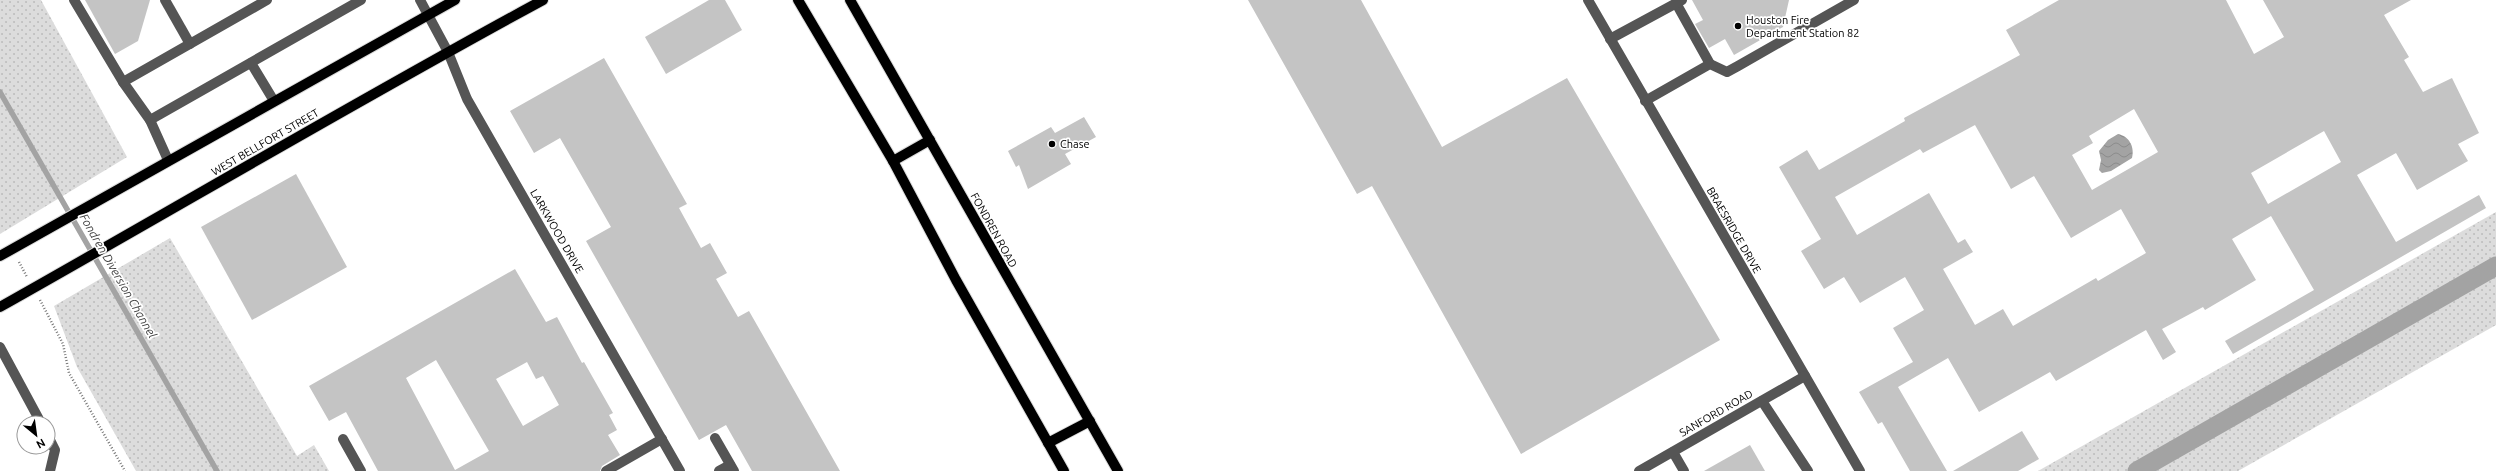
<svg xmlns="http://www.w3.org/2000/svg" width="2496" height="471" viewBox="0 0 2496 471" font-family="Ubuntu,sans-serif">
	<defs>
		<pattern id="grass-dots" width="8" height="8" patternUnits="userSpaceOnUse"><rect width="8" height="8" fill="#dcdcdc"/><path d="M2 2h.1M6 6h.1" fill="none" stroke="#bbb" stroke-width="1.8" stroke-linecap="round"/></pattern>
		<pattern id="water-waves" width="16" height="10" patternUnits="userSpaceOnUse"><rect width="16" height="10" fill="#a3a3a3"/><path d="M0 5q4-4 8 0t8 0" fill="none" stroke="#8b8b8b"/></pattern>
	</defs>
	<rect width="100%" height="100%" fill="#fff"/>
	<g fill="url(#grass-dots)">
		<path d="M0,0H41L127,157L0,234Z"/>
		<path d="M2496,212V325L2238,471H2038Z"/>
		<path d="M170,238L297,456L314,445L329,471H136L77,367L54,306Z"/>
	</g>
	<path fill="url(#water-waves)" d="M2118,134C2129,136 2135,147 2132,158L2111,171L2102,173L2099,170L2101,160L2099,151L2108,140Z"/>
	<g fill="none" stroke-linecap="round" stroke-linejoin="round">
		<path stroke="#a3a3a3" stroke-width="5.5" d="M0,92L217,471"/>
		<path stroke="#a3a3a3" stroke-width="19" d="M2137,471L2496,266"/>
	</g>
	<g fill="#c4c4c4" fill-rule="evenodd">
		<path d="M85,0H150L138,41L115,54Z"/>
		<path d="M709,0H725L742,30L666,74L645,37Z"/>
		<path d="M1248,0H1361L1442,147L1567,78L1720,340L1521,454L1372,186L1357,194Z"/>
		<path d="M1692,0H1789L1783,27L1734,55L1725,39L1709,48L1695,24L1703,20Z"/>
		<path d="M2059,0H2226L2254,54L2284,37L2263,0H2411L2384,15L2409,57L2404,60L2423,92L2452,78L2479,133L2458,144L2468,161L2417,190L2396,153L2357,175L2396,242L2479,195L2486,208L2233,354L2225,341L2314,290L2271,216L2232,239L2256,280L2205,310L2203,307L2162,329L2176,352L2163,360L2146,330L2056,381L2050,372L1979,412L1948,358L1898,387L1947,471H1910L1882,422L1878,424L1859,392L1913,362L1893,328L1924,310L1905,277L1860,303L1844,277L1824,289L1801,251L1821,239L1779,167L1807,150L1819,170L1905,121L1904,118L2020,55L2006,30ZM2134,109L2158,152L2092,190L2072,155L2093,143L2089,136ZM1975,125L2011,189L2034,176L2071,238L2121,209L2146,253L2098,281L2096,278L2013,326L2003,309L1975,325L1943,269L1973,252L1965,239L1958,243L1929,193L1857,235L1835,197L1920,149L1923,153ZM2324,131L2341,162L2268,204L2251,173Z"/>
		<path d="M604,58L687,204L679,208L701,248L710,243L727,273L716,279L738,317L749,311L840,471H752L726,425L699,440L586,241L611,227L560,138L534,153L510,111Z"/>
		<path d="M1084,117L1096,137L1065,154L1071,164L1028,189L1019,165L1016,167L1008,151L1051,127L1055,133Z"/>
		<path d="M296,174L347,267L252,320L201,227Z"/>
		<path d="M515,269L546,322L557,317L582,363L584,362L613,413L609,415L617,430L608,435L620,455L602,466L600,471H378L346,412L329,421L309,386ZM436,360L489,451L455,470L406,378ZM527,362L536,379L543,376L559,405L523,426L496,379Z"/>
		<path d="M2022,431L2039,459L2018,471H1953Z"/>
		<path d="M1750,445L1765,471H1704Z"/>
	</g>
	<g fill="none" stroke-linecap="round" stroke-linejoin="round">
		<defs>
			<g id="major">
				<path d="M798,0L893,161L956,280L1064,471"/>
				<path d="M850,0L1118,471"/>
				<path d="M893,161L930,140"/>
				<path d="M0,256L455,0"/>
				<path d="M0,307C181,205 360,99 543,0"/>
				<path d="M1048,443L1090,421"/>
			</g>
		</defs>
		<use href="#major" stroke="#dbdbdb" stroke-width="12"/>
		<g stroke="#777" stroke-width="2.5" stroke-dasharray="1 2" stroke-linecap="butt">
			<path d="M19,262L27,277"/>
			<path d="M40,300L63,344L69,373L125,471"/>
		</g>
		<g stroke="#555" stroke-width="10">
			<path d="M74,0L123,82L150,120L168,160"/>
			<path d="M165,0L190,44"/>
			<path d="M420,0L448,52L467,99L680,471"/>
			<path d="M1588,0L1860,471"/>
			<path d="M1676,3L1710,64"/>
			<path d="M1610,39L1682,0"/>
			<path d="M251,63L274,101"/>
			<path d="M123,82L267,0"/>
			<path d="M1645,101L1710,64L1727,72L1738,66L1854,0"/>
			<path d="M150,120L361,0"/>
			<path d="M0,347L41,423"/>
			<path d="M1762,401L1808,471"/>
			<path d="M48,436L55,450L50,471"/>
			<path d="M715,438L734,471"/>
			<path d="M343,439L361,471"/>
			<path d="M1673,452L1684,471"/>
			<path d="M606,471L662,439"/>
			<path d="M719,471L730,465"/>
			<path d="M1639,471L1805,376"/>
		</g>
		<use href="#major" stroke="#000" stroke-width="10"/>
	</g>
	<g fill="#000" stroke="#fff" stroke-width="1.5">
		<circle cx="1738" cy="26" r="4"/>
		<circle cx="1052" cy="144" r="4"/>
	</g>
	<g text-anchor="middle" stroke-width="3.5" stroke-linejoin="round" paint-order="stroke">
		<g font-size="11" fill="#000" stroke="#fff" text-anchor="start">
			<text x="1746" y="24">Houston Fire<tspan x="1746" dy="13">Department Station 82</tspan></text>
			<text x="1060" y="148">Chase</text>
		</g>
		<g font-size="11" fill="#000" stroke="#fff">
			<text transform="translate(265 142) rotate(-30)" y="4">WEST BELLFORT STREET</text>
			<text transform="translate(994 230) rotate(61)" y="4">FONDREN ROAD</text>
			<text transform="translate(1734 230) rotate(60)" y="4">BRAESRIDGE DRIVE</text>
			<text transform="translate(557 231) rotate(60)" y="4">LARKWOOD DRIVE</text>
			<text transform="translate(1716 413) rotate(-30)" y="4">SANFORD ROAD</text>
		</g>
		<g font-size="12" font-style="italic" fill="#444" stroke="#fff">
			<text transform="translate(118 276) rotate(60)" y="4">Fondren Diversion Channel</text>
		</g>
	</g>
	<g transform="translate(36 435) rotate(151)"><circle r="19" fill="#ffffff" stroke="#999999"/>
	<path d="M0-3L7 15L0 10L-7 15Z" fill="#000000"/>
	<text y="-6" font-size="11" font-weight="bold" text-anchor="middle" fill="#000000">N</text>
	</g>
</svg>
